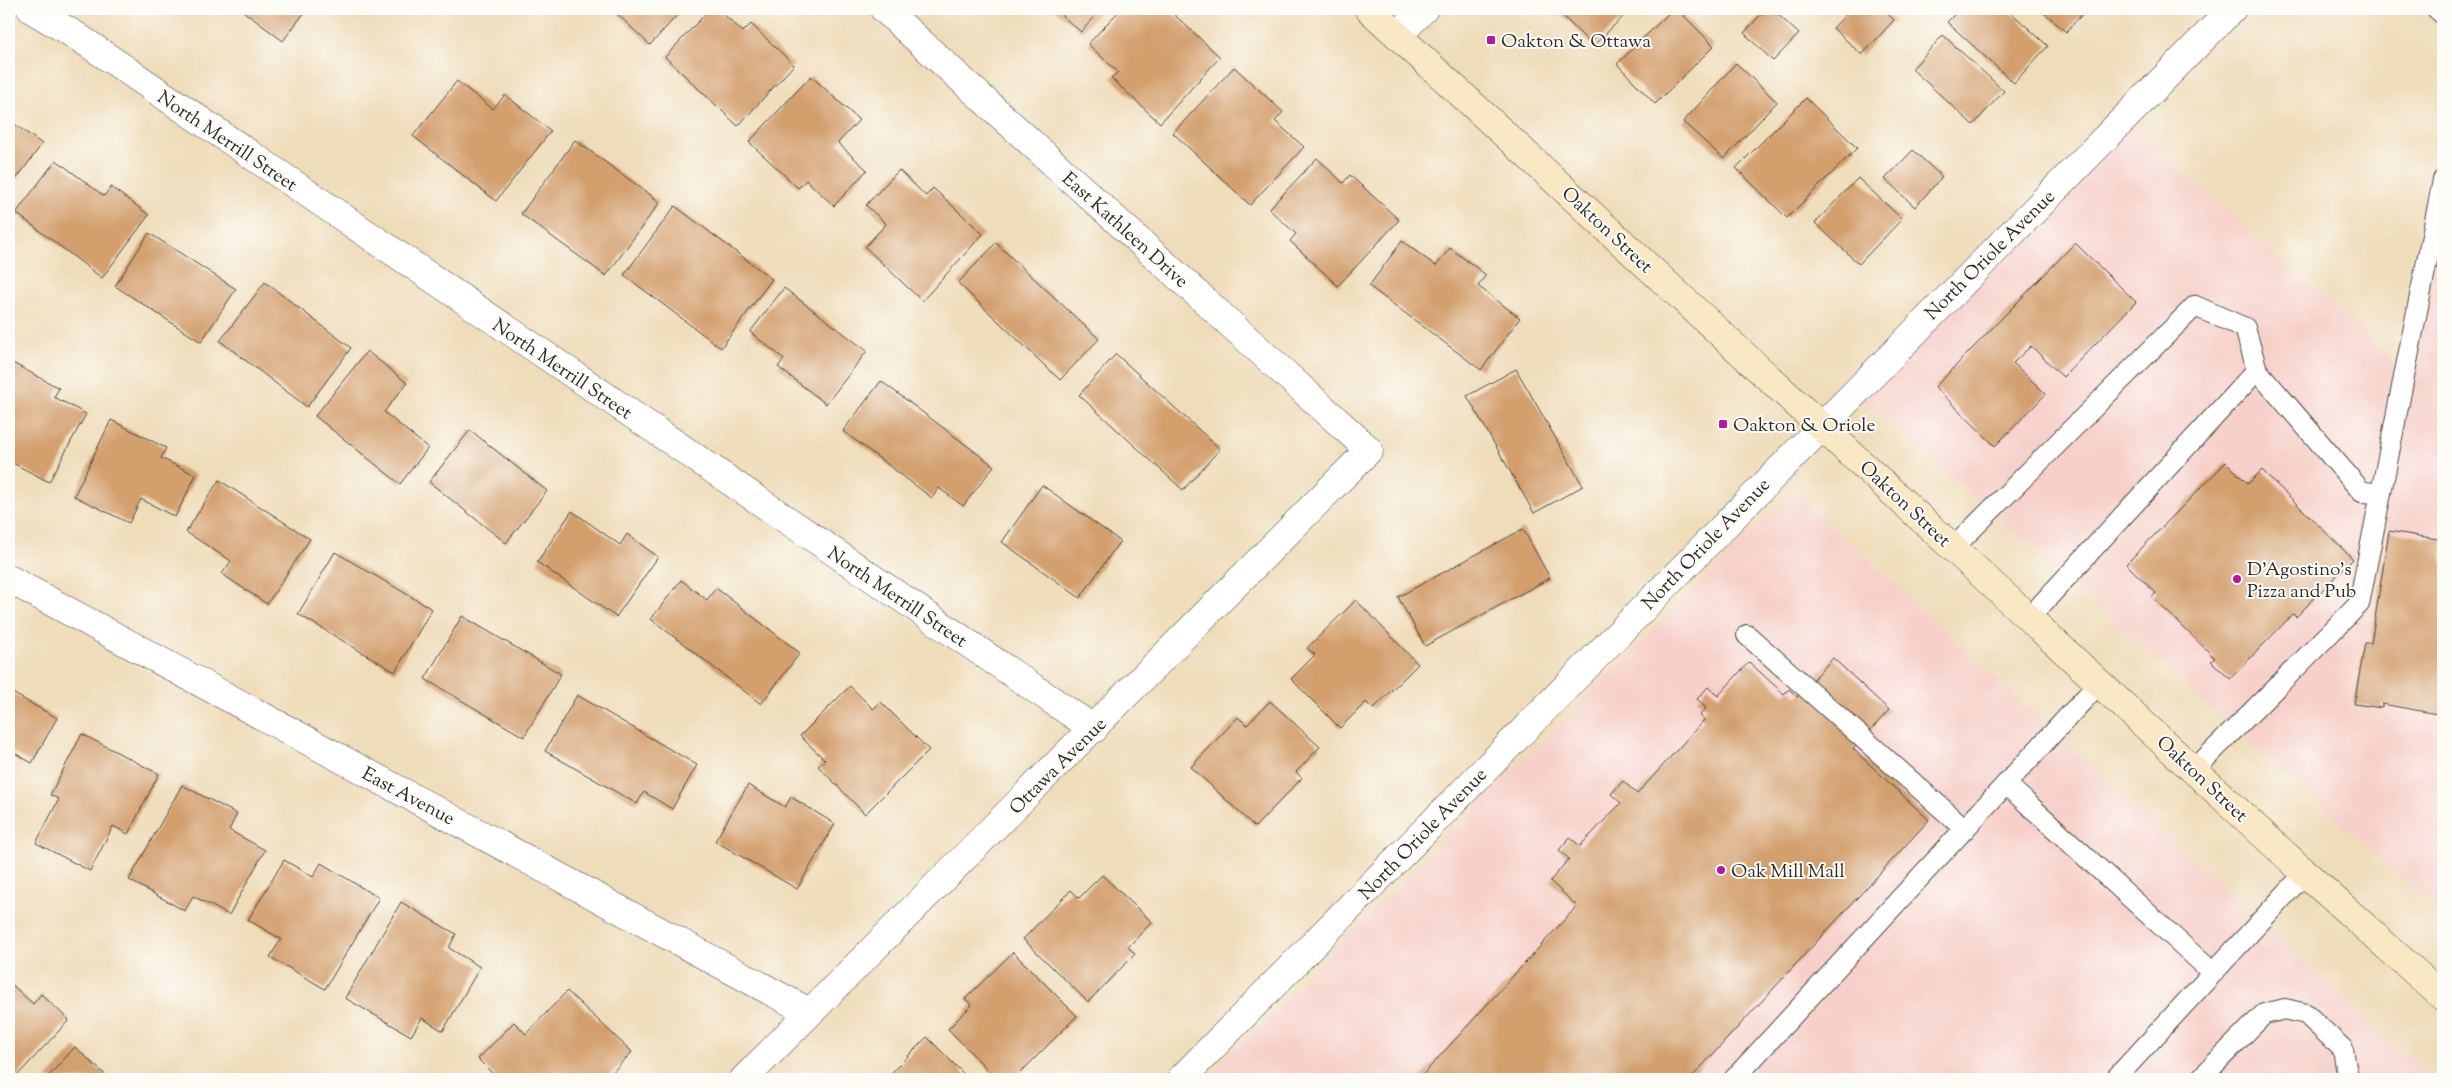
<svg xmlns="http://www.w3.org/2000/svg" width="2452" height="1088" viewBox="0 0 2452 1088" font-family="'Sorts Mill Goudy',serif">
	<rect width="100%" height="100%" fill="#fdfcf7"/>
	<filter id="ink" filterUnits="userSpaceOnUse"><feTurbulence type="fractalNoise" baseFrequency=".02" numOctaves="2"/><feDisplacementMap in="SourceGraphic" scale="10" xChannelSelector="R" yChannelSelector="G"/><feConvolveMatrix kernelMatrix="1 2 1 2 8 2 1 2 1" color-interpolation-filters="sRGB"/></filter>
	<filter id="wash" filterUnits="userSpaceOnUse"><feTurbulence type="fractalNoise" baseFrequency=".0096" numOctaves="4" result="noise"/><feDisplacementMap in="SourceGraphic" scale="20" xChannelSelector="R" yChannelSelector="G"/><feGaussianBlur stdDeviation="1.12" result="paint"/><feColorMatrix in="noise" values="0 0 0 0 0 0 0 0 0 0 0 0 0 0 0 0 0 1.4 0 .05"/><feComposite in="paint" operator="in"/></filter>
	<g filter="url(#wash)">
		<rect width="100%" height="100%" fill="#efdcb9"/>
		<g fill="#f7d0ca">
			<path d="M2126,122L2400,365L2443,128V914L1859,395Z"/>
			<path d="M1792,491L2432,1079H1206Z"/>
		</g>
		<g id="blocks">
			<g fill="#d39f6d">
				<path d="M240,9H307L283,41Z"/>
				<path d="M612,9H683L650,45Z"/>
				<path d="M710,9H718L743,32L751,24L794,65L738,126L665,57Z"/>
				<path d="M1054,9H1102L1081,32Z"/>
				<path d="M1121,9H1168L1220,57L1160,123L1111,78L1118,72L1088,44Z"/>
				<path d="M1556,9H1631L1593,46Z"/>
				<path d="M1673,9H1677L1714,46L1655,104L1617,64Z"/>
				<path d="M1766,9H1772L1799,34L1773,61L1744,33Z"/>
				<path d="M1851,9H1882L1894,20L1862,55L1833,28Z"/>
				<path d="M1953,9H2007L2048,46L2014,83L1947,22L1957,12Z"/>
				<path d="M2040,9H2087L2066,32Z"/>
				<path d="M1943,35L2004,91L1973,125L1912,69Z"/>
				<path d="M1736,63L1777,102L1724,159L1683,122Z"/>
				<path d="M1234,67L1283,112L1275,121L1304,147L1250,205L1173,133Z"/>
				<path d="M811,76L859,120L838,143L867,170L834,206L806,180L798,188L749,142Z"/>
				<path d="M457,81L493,109L505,95L551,131L496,201L413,136Z"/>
				<path d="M1806,98L1857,148L1787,218L1736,168Z"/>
				<path d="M9,120L42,144L9,189Z"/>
				<path d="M575,140L660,202L606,276L521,214Z"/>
				<path d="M1913,150L1942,177L1915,207L1885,179Z"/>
				<path d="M1317,158L1343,183L1350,175L1399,220L1338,286L1290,241L1296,234L1269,209Z"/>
				<path d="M56,160L104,196L111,187L149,215L102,278L16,213Z"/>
				<path d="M899,170L926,196L933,188L983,234L922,301L865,247L886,224L866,205Z"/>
				<path d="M1858,178L1902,219L1859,264L1815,223Z"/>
				<path d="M675,206L772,279L721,348L624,275Z"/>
				<path d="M149,233L236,289L201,342L115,286Z"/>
				<path d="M1402,241L1436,266L1450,248L1486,275L1478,286L1520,318L1481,370L1369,286Z"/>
				<path d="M996,243L1099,339L1060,380L958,283Z"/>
				<path d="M2075,243L2136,302L2063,377L2031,346L2013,363L2046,394L1995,446L1935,387Z"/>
				<path d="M265,282L351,348L307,407L220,341Z"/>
				<path d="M784,288L867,351L826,404L778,367L784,359L750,332Z"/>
				<path d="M367,351L407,383L384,412L428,448L400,484L315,416Z"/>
				<path d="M1116,354L1220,449L1183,490L1079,395Z"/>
				<path d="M9,361L59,388L54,397L86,414L49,482L9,461Z"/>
				<path d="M1516,369L1583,486L1534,513L1467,396Z"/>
				<path d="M881,381L994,466L963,506L939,488L932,498L843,431Z"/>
				<path d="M111,420L166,448L161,458L196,475L175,517L141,499L129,523L74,496Z"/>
				<path d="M470,430L547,491L506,543L429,482Z"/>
				<path d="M2226,462L2248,484L2262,470L2353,559L2296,617L2293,614L2230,679L2211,661L2215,658L2152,597L2156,593L2126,564Z"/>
				<path d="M219,480L310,539L267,604L222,574L231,561L186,532Z"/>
				<path d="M1042,485L1120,541L1080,598L1002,542Z"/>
				<path d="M572,511L620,545L627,534L658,557L616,617L537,562Z"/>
				<path d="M1523,529L1550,578L1425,646L1398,597Z"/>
				<path d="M2389,531L2443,540V715L2382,704V708L2354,704L2365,643H2371Z"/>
				<path d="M335,552L432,609L395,672L298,614Z"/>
				<path d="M681,580L707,600L716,588L800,653L761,704L651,619Z"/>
				<path d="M1356,600L1418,664L1373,709L1366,702L1340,728L1291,679L1315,655L1307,648Z"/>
				<path d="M462,616L561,674L524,737L425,679Z"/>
				<path d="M1833,658L1889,710L1853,749L1929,820L1690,1079H1419L1577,906L1550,881L1569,859L1559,850L1570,837L1580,846L1621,803L1611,794L1623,781L1637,794L1704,720L1700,715L1706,708L1697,699L1708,687L1718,696L1749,662L1784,694L1789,689L1797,697Z"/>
				<path d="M850,686L873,709L881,702L929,750L865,814L818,766L825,760L800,736Z"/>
				<path d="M9,691L57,718L32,763L9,750Z"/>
				<path d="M577,695L697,765L672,809L644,792L637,804L545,751Z"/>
				<path d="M1270,701L1320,747L1296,772L1302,778L1255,827L1191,767L1238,717L1247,725Z"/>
				<path d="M82,734L159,774L128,834L113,826L90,871L36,843L59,799L50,795Z"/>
				<path d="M182,785L237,814L229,830L265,850L229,915L193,896L185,911L129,880Z"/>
				<path d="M748,785L785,807L791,797L835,824L797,889L715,841Z"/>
				<path d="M284,860L313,877L321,863L379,898L325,989L270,957L281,939L248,920Z"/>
				<path d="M1102,875L1152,922L1128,947L1135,954L1088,1002L1023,939L1071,890L1079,898Z"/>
				<path d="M401,902L456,934L449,948L480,967L443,1031L422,1018L411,1036L345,998Z"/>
				<path d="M1013,952L1077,1016L1014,1079H997L948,1029L972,1005L965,999Z"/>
				<path d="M9,982L33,1004L41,994L69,1020L14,1079L9,1075Z"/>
				<path d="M567,991L632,1052L606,1079H492L495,1076L478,1059L514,1022L526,1034Z"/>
				<path d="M927,1037L969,1079H885Z"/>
				<path d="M75,1047L110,1079H46Z"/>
			</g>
		</g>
	</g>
	<g filter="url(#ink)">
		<use href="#blocks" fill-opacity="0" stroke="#484640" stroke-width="1"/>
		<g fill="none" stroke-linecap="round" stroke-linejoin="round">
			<defs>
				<g id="service">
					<path d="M2437,9L2443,14"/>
					<path d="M1954,547L2195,306L2245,328L2257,370L2362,492L2380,493"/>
					<path d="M2029,618L2257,370"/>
					<path d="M1747,635L1965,829"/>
					<path d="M2194,770L2359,604L2443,180"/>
					<path d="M2006,784L2213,973"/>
					<path d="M1734,1079L2100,682"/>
					<path d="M2119,1079L2117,1077L2305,873"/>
					<path d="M2200,1079L2264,1014L2285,1009L2306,1014L2343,1049L2347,1073L2345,1079"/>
				</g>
				<g id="minor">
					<path d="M31,9L78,37L1094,729"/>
					<path d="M1398,35L1424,9"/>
					<path d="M9,579L809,1012"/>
					<path d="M744,1079L1369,450L884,9"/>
					<path d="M1181,1079L2232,9"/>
				</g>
				<path id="secondary" d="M1369,9L2305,873L2443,997"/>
			</defs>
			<use href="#service" stroke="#484640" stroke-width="22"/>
			<use href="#minor" stroke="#484640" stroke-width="29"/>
			<use href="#secondary" stroke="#484640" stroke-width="29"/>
			<use href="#service" stroke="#fff" stroke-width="20"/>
			<use href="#minor" stroke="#fff" stroke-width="28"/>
			<use href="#secondary" stroke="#fae7c3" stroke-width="28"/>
		</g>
	</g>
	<g fill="#b5179e" stroke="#fdfcf7" stroke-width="2">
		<rect x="1486" y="35" width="10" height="10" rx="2.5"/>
		<rect x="1718" y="419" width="10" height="10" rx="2.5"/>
		<circle cx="2237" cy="579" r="5"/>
		<circle cx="1721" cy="870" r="5"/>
	</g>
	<g text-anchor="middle" stroke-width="4" stroke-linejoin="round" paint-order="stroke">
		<g font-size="19" fill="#2b2b2b" stroke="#fdfcf7" text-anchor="start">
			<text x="1501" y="47">Oakton &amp; Ottawa</text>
			<text x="1733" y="431">Oakton &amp; Oriole</text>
			<text x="2247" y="575">D’Agostino’s<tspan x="2247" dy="22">Pizza and Pub</tspan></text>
			<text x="1731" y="877">Oak Mill Mall</text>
		</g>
		<g font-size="19" fill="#2b2b2b" stroke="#fdfcf7">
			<text transform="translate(228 140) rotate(34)" y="7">North Merrill Street</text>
			<text transform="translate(1126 229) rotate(42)" y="7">East Kathleen Drive</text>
			<text transform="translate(1608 229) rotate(43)" y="7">Oakton Street</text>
			<text transform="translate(1989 254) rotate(-45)" y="7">North Oriole Avenue</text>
			<text transform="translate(563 368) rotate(34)" y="7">North Merrill Street</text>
			<text transform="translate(1906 503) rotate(43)" y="7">Oakton Street</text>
			<text transform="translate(1705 543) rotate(-46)" y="7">North Oriole Avenue</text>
			<text transform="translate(898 596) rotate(34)" y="7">North Merrill Street</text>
			<text transform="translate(1057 765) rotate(-45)" y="7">Ottawa Avenue</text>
			<text transform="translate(2203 778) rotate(43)" y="7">Oakton Street</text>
			<text transform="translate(409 795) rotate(28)" y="7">East Avenue</text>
			<text transform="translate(1422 833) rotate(-46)" y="7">North Oriole Avenue</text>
		</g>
	</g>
	<rect width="2452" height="1088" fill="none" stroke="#fdfcf7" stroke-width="30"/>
</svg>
